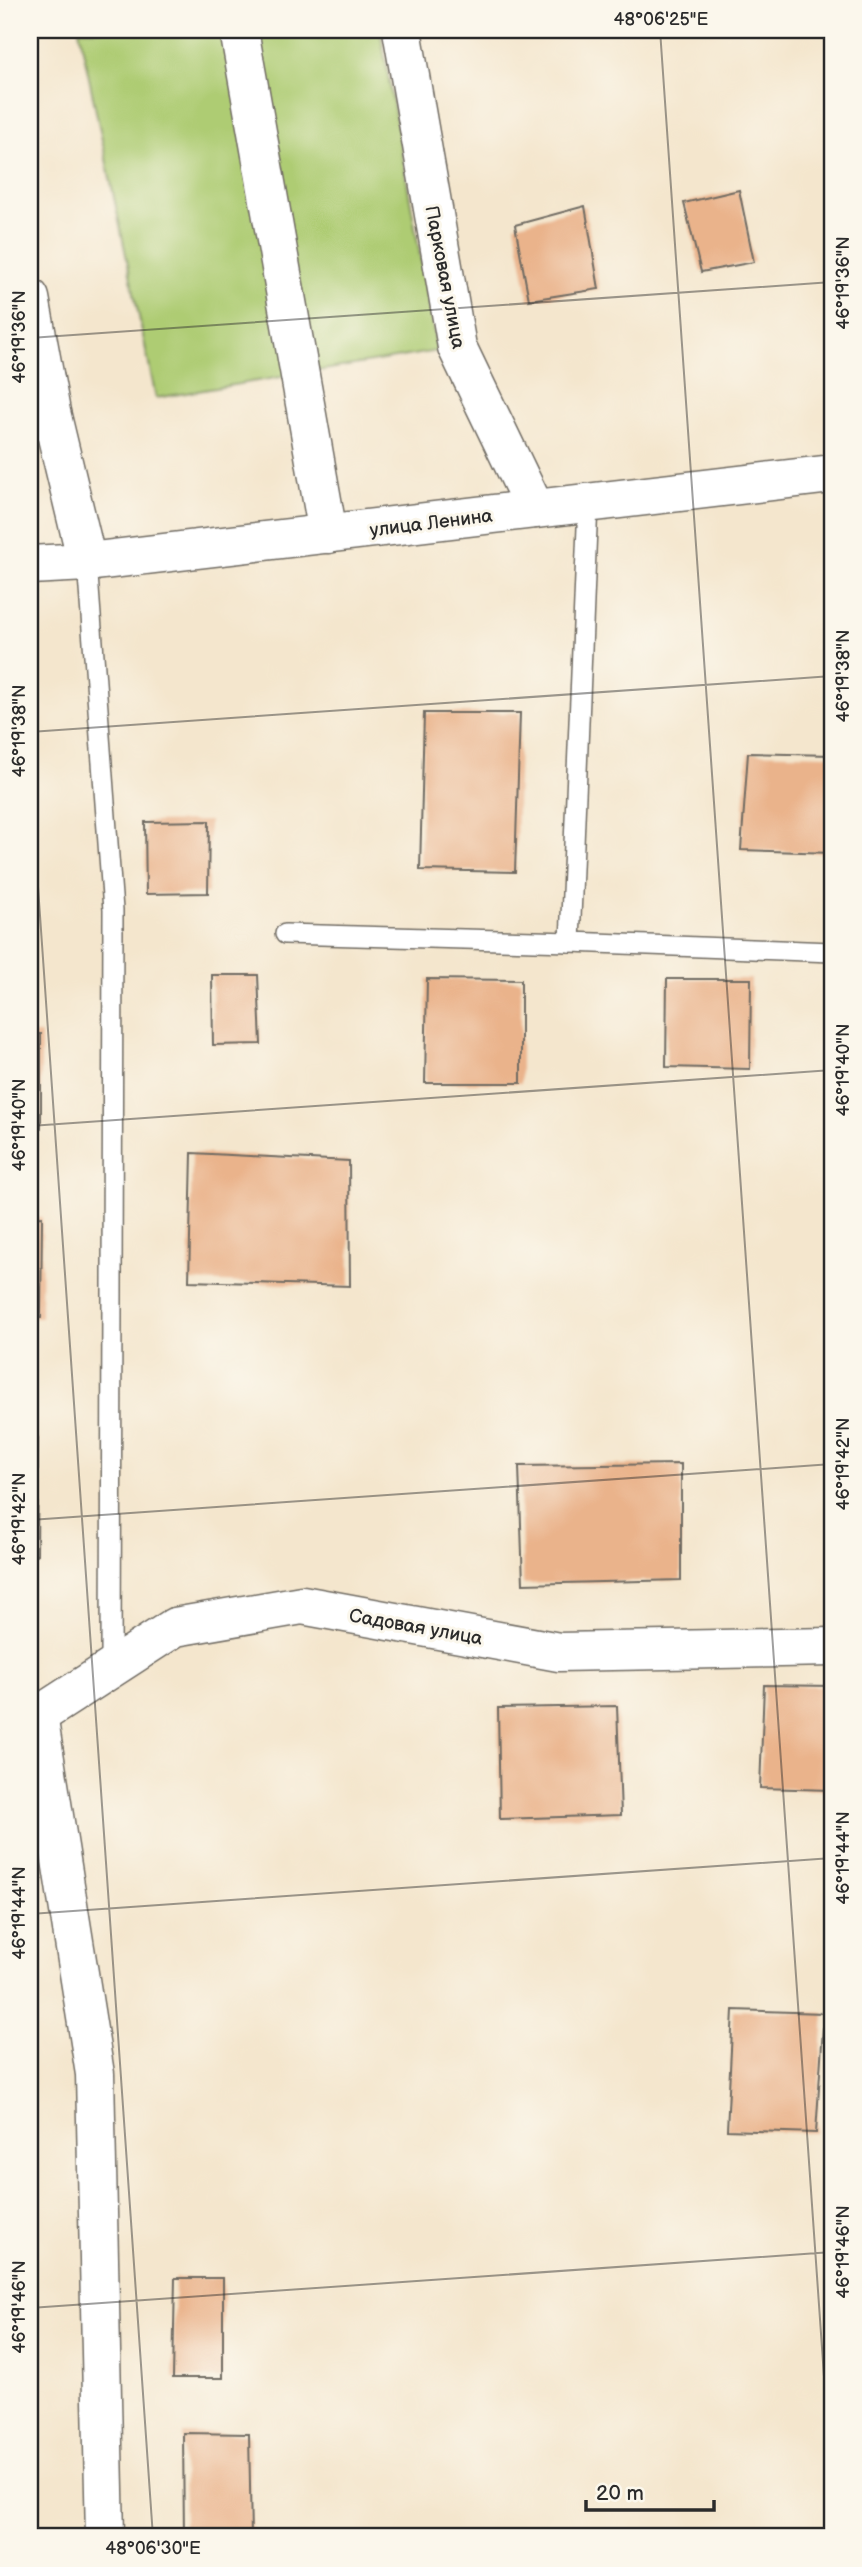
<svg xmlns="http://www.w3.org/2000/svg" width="862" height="2567" viewBox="0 0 862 2567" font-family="'Balsamiq Sans',sans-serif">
	<rect width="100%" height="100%" fill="#fbf7ec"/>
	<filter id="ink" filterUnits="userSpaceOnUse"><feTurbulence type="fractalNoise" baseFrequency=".0143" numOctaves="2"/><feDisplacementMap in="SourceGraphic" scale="14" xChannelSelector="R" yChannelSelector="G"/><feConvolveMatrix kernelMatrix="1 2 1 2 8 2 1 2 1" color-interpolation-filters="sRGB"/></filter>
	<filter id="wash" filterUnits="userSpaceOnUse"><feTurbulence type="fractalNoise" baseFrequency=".00686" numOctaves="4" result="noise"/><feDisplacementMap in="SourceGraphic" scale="28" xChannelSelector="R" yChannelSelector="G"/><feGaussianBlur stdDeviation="1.57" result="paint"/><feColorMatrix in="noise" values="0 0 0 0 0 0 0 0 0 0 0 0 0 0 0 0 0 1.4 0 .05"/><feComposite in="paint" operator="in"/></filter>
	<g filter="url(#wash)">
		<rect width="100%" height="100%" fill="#f4e6cd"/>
		<path fill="#aecc73" stroke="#6c7c4f" stroke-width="2" d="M79,30H380L437,351L156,398Z"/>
		<g id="blocks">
			<g fill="#eab38b">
				<path d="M739,190L754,262L701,272L684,203Z"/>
				<path d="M585,206L599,289L529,300L515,225Z"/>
				<path d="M424,713H520L515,872L420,870Z"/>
				<path d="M748,753L832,755V853L741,850Z"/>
				<path d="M209,821L208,893L146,894L145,822Z"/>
				<path d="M212,975H258L261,1044L213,1045Z"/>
				<path d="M427,979L521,980V1083H425Z"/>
				<path d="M667,979H751L750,1069L666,1067Z"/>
				<path d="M829,994H832V1089H826Z"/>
				<rect x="30" y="1034" width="11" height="94"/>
				<path d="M192,1153L349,1161L350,1286L189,1281Z"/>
				<path d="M42,1217L41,1318H30V1218Z"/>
				<path d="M30,1438H38L37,1555H30Z"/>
				<path d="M681,1464V1580L523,1584L519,1466Z"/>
				<path d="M764,1685L832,1686V1790L760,1788Z"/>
				<path d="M617,1706L621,1815L500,1819L498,1708Z"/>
				<path d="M733,2010L824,2013L816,2133L727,2130Z"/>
				<path d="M175,2278H223V2378H173Z"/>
				<path d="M183,2433L249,2434L251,2537H184Z"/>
			</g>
		</g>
	</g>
	<g filter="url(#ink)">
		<use href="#blocks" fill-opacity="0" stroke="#716c64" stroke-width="2"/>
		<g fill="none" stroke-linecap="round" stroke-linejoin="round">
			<defs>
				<g id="lane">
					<path d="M588,503L570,942L832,952"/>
					<path d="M87,562L113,910L111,1669"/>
					<path d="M285,934L570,942"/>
				</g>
				<g id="street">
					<path d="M239,30L328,534"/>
					<path d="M402,30L457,347L535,509"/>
					<path d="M30,298L51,412L87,562"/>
					<path d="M30,565L87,562L832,474"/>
					<path d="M38,1715L95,2074L105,2537"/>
					<path d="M30,1721L175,1627L302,1605L559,1652L832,1647"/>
				</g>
			</defs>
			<use href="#lane" stroke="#716c64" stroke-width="22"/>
			<use href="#street" stroke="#716c64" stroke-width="41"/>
			<use href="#lane" stroke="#fff" stroke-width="19"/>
			<use href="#street" stroke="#fff" stroke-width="38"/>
		</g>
	</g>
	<path fill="none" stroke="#2b2b2b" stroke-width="2" stroke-opacity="0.45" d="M660,30L832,2491M30,338L832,282M30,732L832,676M30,772L153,2537M30,1126L832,1070M30,1520L832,1464M30,1914L832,1858M30,2308L832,2252"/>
	<g text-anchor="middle" stroke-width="6" stroke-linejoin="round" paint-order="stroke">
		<g font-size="19" fill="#2b2b2b" stroke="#fbf7ec">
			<text transform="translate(446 277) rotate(79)" y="7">Парковая улица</text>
			<text transform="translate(431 522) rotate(-7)" y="7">улица Ленина</text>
			<text transform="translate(416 1626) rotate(10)" y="7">Садовая улица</text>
		</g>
	</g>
	<rect width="862" height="2567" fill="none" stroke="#fbf7ec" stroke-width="77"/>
	<path d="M586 2500v10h128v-10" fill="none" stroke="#2b2b2b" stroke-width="3.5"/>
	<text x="596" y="2500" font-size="21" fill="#2b2b2b" stroke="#fbf7ec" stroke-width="5" paint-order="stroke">20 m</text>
	<rect x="38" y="38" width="786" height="2490" fill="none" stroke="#2b2b2b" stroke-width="2.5"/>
	<g font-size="18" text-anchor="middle" fill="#2b2b2b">
		<text x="661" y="25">48°06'25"E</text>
		<text transform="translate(843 283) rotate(-90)" y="6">46°19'36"N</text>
		<text transform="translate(19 337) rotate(-90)" y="6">46°19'36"N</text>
		<text transform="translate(843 676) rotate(-90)" y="6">46°19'38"N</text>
		<text transform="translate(19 731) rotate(-90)" y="6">46°19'38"N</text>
		<text transform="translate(843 1070) rotate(-90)" y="6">46°19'40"N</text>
		<text transform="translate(19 1125) rotate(-90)" y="6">46°19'40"N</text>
		<text transform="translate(843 1464) rotate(-90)" y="6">46°19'42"N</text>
		<text transform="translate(19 1519) rotate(-90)" y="6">46°19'42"N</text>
		<text transform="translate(843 1858) rotate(-90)" y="6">46°19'44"N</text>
		<text transform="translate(19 1913) rotate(-90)" y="6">46°19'44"N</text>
		<text transform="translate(843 2252) rotate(-90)" y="6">46°19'46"N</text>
		<text transform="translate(19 2307) rotate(-90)" y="6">46°19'46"N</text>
		<text x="153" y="2554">48°06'30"E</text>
	</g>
</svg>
